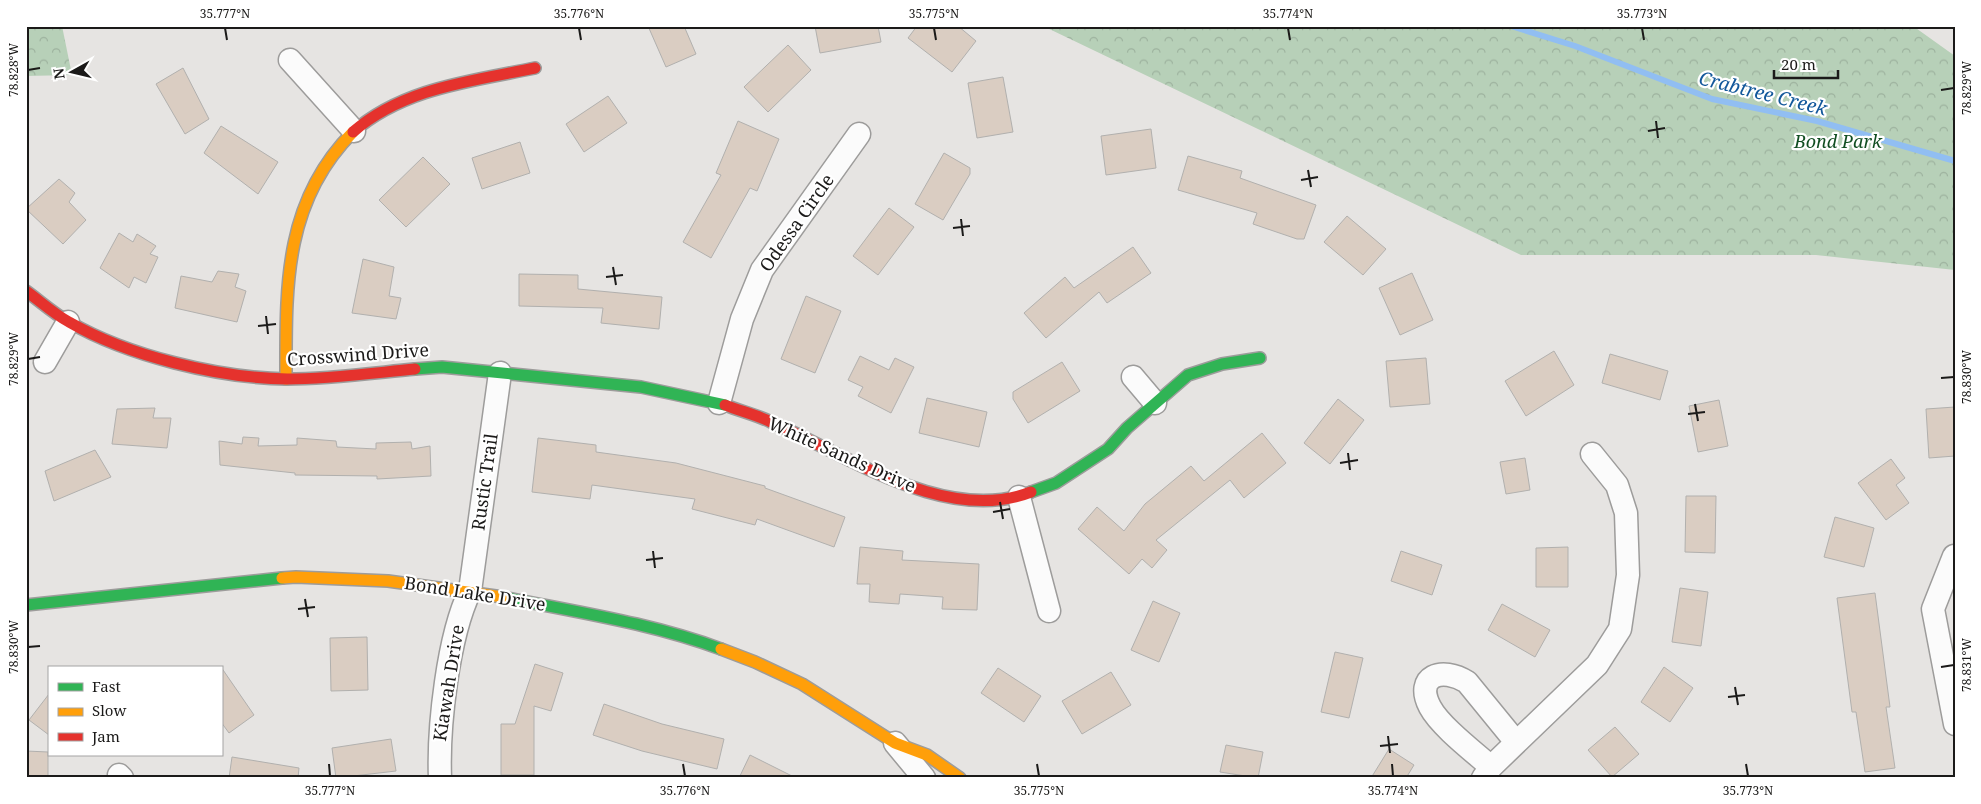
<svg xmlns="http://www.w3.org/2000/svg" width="1981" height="804" viewBox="0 0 1981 804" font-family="'Noto Serif',serif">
	<defs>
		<pattern id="forest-crowns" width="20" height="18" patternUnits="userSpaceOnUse" patternTransform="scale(1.25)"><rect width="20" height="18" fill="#b7d0b8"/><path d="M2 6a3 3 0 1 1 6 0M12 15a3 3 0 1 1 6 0" fill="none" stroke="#9db29e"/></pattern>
	</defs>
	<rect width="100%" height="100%" fill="#e6e4e2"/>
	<g fill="url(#forest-crowns)">
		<path d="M26,26H62L72,75L26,76Z"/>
		<path d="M1043,26H1913L1955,56V270L1816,255H1521Z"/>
	</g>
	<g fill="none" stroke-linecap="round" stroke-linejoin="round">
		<path stroke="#91bef2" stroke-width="6" d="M1511,26L1575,46L1712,99L1817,121L1955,161"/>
	</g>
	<g fill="#dacdc2" stroke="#b1b0ae">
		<path d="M648,26H684L696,54L666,67Z"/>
		<path d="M815,26H878L881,42L820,53Z"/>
		<path d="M917,26H958L976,41L952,72L908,38Z"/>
		<path d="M788,45L811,70L768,112L744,87Z"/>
		<path d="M183,68L209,119L185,134L156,84Z"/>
		<path d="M1003,77L1013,132L977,138L968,83Z"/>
		<path d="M608,96L627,123L584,152L566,124Z"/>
		<path d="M738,121L779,139L757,191L750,188L711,258L683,242L721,175L716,173Z"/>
		<path d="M221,126L278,162L258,194L204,153Z"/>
		<path d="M1151,129L1156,168L1106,175L1101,136Z"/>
		<path d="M520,142L530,173L482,189L472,158Z"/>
		<path d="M944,153L970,168V174L943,220L915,204Z"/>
		<path d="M1188,156L1242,171L1240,178L1316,205L1304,239H1297L1253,224L1257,213L1178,190Z"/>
		<path d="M423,157L450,184L406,227L379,200Z"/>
		<path d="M59,179L75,193L69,202L86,220L63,244L26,209Z"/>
		<path d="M889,208L914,227L878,275L853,256Z"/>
		<path d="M1347,216L1386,249L1363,275L1324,242Z"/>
		<path d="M119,233L133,242L137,234L156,246L150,254L158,257L146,283L134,277L129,288L100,268Z"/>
		<path d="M1133,247L1151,273L1107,303L1099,292L1046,338L1024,313L1065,277L1074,288Z"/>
		<path d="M363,259L394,267L389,296L401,298L396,319L352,313Z"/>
		<path d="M218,271L239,274L235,287L246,291L237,322L175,308L181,276L212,282Z"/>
		<path d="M1412,273L1433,320L1400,335L1379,288Z"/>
		<path d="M519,274L578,275V289L662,297L659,329L601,323L603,308L519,306Z"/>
		<path d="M806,296L841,311L815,373L781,359Z"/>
		<path d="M1554,351L1574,385L1526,416L1505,381Z"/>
		<path d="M1610,354L1668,371L1660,400L1602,383Z"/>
		<path d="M860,356L889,370L895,358L914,367L891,413L858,396L863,387L848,380Z"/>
		<path d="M1426,358L1430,404L1390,407L1386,361Z"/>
		<path d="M1062,362L1080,391L1028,423L1013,399V392Z"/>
		<path d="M927,398L987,412L979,447L919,433Z"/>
		<path d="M1338,399L1364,420L1330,464L1304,443Z"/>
		<path d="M1719,400L1728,446L1698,452L1689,406Z"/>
		<path d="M1955,407V456L1929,458L1926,409Z"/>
		<path d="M155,408L153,418H171L167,448L112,444L117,409Z"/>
		<path d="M1262,433L1286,463L1244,498L1230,480L1156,540L1167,550L1152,568L1142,559L1129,574L1078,529L1097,507L1124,531L1145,504L1191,466L1204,481Z"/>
		<path d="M243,437L259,438L258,446L297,445V438L336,441L337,447L376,449V443L411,442L412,449L430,446L431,476L377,479V476L295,475V473L220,465L219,441L242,444Z"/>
		<path d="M538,438L596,445V452L676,463L765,486V488L845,517L834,547L757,519L755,525L692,509L695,499L592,485L590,499L532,492Z"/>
		<path d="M95,450L111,477L54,501L45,471Z"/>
		<path d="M1525,458L1530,490L1506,494L1500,462Z"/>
		<path d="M1891,459L1905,478L1896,485L1909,503L1886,520L1858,483Z"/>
		<path d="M1686,496H1716L1715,553L1685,552Z"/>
		<path d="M1835,517L1874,528L1864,567L1824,557Z"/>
		<path d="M860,547L903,551L902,560L979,564L977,610L942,609L943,597L900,594L899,604L869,602L870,584H857Z"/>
		<path d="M1568,547V587H1536V548Z"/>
		<path d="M1401,551L1442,565L1432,595L1391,581Z"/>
		<path d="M1680,588L1708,592L1701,646L1672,642Z"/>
		<path d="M1875,593L1890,707H1886L1895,768L1865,772L1856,712H1852L1837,598Z"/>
		<path d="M1153,601L1180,613L1159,662L1131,650Z"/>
		<path d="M1502,604L1550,630L1535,657L1488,630Z"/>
		<path d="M367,637L368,690L331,691L330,638Z"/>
		<path d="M1335,652L1363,658L1349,718L1321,712Z"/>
		<path d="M535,664L563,673L551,711L534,706V775H501V724H515Z"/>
		<path d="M221,667L254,715L229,733L221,722Z"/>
		<path d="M1664,667L1693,688L1670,722L1641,702Z"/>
		<path d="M998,668L1041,696L1024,722L981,693Z"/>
		<path d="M1111,672L1131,705L1082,734L1062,701Z"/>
		<path d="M49,694V735L29,720Z"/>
		<path d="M604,704L662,724L724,739L717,769L642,751L593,735Z"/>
		<path d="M1615,727L1639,754L1612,777L1588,750Z"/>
		<path d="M391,739L396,771L336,778L332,748Z"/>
		<path d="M1226,745L1263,752L1258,778L1220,772Z"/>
		<path d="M1389,749L1414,765L1406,778H1371Z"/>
		<path d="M26,751L48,752V778H26Z"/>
		<path d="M750,755L796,778H739Z"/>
		<path d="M232,757L299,768L298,778H229Z"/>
	</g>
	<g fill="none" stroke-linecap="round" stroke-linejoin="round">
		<defs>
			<g id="street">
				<path d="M290,60L354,131"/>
				<path d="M45,362L68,322"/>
				<path d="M1133,377L1155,403"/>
				<path d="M719,403L742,319L762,270L859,134"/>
				<path d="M1019,497L1049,611"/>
				<path d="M1954,556L1933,609L1955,724"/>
				<path d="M895,743L924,778"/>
				<path d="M1491,767C1474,752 1440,726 1430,707C1414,676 1442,666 1467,682L1516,742"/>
				<path d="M119,775L122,778"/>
				<path d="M440,778C438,727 448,636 470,591L500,373"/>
				<path d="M1483,778L1491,767L1597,665L1620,629L1628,575L1626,513L1617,485L1592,454"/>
			</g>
			<g id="fast">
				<path d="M415,369L442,367L641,387L725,405"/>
				<path d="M1031,492L1056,483L1108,449L1127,428L1188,375L1222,364L1260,358"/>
				<path d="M503,597C576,612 651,623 721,649"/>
				<path d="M26,605L282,578"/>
			</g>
			<g id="slow">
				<path d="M286,379C286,288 283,202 353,132"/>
				<path d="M282,578L296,577L388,581L503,597"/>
				<path d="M721,649L755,662L802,684L895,743L927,755L960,778"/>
			</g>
			<g id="jam">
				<path d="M353,132C403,88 472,81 535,68"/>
				<path d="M26,291C40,301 54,314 69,322C128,356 219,378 287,379C330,379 373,373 415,369"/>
				<path d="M725,405C740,411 757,415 771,422C847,455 946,525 1031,492"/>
			</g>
		</defs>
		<use href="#street" stroke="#9d9c9b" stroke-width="25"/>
		<use href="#fast" stroke="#9d9c9b" stroke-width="14"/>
		<use href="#slow" stroke="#9d9c9b" stroke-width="14"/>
		<use href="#jam" stroke="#9d9c9b" stroke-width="14"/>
		<use href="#street" stroke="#fbfbfb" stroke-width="22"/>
		<use href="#fast" stroke="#30b455" stroke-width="11"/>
		<use href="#slow" stroke="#ff9f0a" stroke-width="11"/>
		<use href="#jam" stroke="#e5322d" stroke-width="11"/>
	</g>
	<path fill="none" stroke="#1b1a19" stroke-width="2" d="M225,28L227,40M579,28L581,40M934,28L936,40M1288,28L1290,40M1642,28L1644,40M28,70L40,68M1941,90L1954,88M1656,121L1658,138M1648,131L1665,128M1308,170L1311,187M1301,180L1318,177M961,219L963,236M953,228L970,226M613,267L616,285M606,277L623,275M266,316L268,334M258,326L276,324M28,359L40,357M1941,378L1954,377M1695,404L1698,421M1688,414L1705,412M1348,453L1350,470M1340,463L1358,460M1000,502L1003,519M993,512L1010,509M653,551L655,568M646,560L663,558M305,599L308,617M298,609L315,607M28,647L40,646M1941,667L1954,665M1735,687L1738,705M1728,697L1745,695M1388,736L1390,753M1380,746L1398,744M329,764L330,776M683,764L685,776M1037,764L1039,776M1392,764L1393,776M1746,764L1748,776"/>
	<g text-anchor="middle" stroke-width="4.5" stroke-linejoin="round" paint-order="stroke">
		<g font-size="18" font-style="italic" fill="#114e22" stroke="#fff">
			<text x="1838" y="148">Bond Park</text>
		</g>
		<g font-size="18" fill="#1b1a19" stroke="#fff">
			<text transform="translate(797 223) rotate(-55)" y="6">Odessa Circle</text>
			<text transform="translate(358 355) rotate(-4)" y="6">Crosswind Drive</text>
			<text transform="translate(842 455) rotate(24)" y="6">White Sands Drive</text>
			<text transform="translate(485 482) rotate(-82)" y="6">Rustic Trail</text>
			<text transform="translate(475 594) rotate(9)" y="6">Bond Lake Drive</text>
			<text transform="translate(449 683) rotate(-81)" y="6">Kiawah Drive</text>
		</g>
		<g font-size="19" font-style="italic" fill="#13589b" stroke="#fff">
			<text transform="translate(1763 93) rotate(14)" y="7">Crabtree Creek</text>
		</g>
	</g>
	<rect width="1981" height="804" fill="none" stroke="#ffffff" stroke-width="55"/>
	<rect x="48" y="666" width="175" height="90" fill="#ffffff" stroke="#a4a3a3"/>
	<rect x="58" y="683" width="25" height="8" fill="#30b455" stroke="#a4a3a3"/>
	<text x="92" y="692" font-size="15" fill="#1b1a19">Fast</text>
	<rect x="58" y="708" width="25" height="8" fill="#ff9f0a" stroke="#a4a3a3"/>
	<text x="92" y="716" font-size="15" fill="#1b1a19">Slow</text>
	<rect x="58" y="733" width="25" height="8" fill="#e5322d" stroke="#a4a3a3"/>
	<text x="92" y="742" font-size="15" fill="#1b1a19">Jam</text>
	<g transform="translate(72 72) rotate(262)" stroke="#ffffff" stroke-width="4" paint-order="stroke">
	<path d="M0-4L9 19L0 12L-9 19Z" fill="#1b1a19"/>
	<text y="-8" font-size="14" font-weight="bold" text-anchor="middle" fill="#1b1a19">N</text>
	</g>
	<path d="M1774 70v8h64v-8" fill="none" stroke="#1b1a19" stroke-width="2.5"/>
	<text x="1781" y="70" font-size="15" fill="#1b1a19" stroke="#ffffff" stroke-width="4" paint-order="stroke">20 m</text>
	<rect x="28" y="28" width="1926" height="748" fill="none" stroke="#1b1a19" stroke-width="2"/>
	<g font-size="12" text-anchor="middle" fill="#1b1a19">
		<text x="225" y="18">35.777°N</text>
		<text x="579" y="18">35.776°N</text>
		<text x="934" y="18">35.775°N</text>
		<text x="1288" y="18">35.774°N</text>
		<text x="1642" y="18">35.773°N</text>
		<text transform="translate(14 70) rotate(-90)" y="4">78.828°W</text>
		<text transform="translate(1967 88) rotate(-90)" y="4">78.829°W</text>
		<text transform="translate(14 359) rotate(-90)" y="4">78.829°W</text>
		<text transform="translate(1967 377) rotate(-90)" y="4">78.830°W</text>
		<text transform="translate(14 647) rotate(-90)" y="4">78.830°W</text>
		<text transform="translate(1967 665) rotate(-90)" y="4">78.831°W</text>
		<text x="330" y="795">35.777°N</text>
		<text x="685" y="795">35.776°N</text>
		<text x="1039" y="795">35.775°N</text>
		<text x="1393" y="795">35.774°N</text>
		<text x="1748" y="795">35.773°N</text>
	</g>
</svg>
